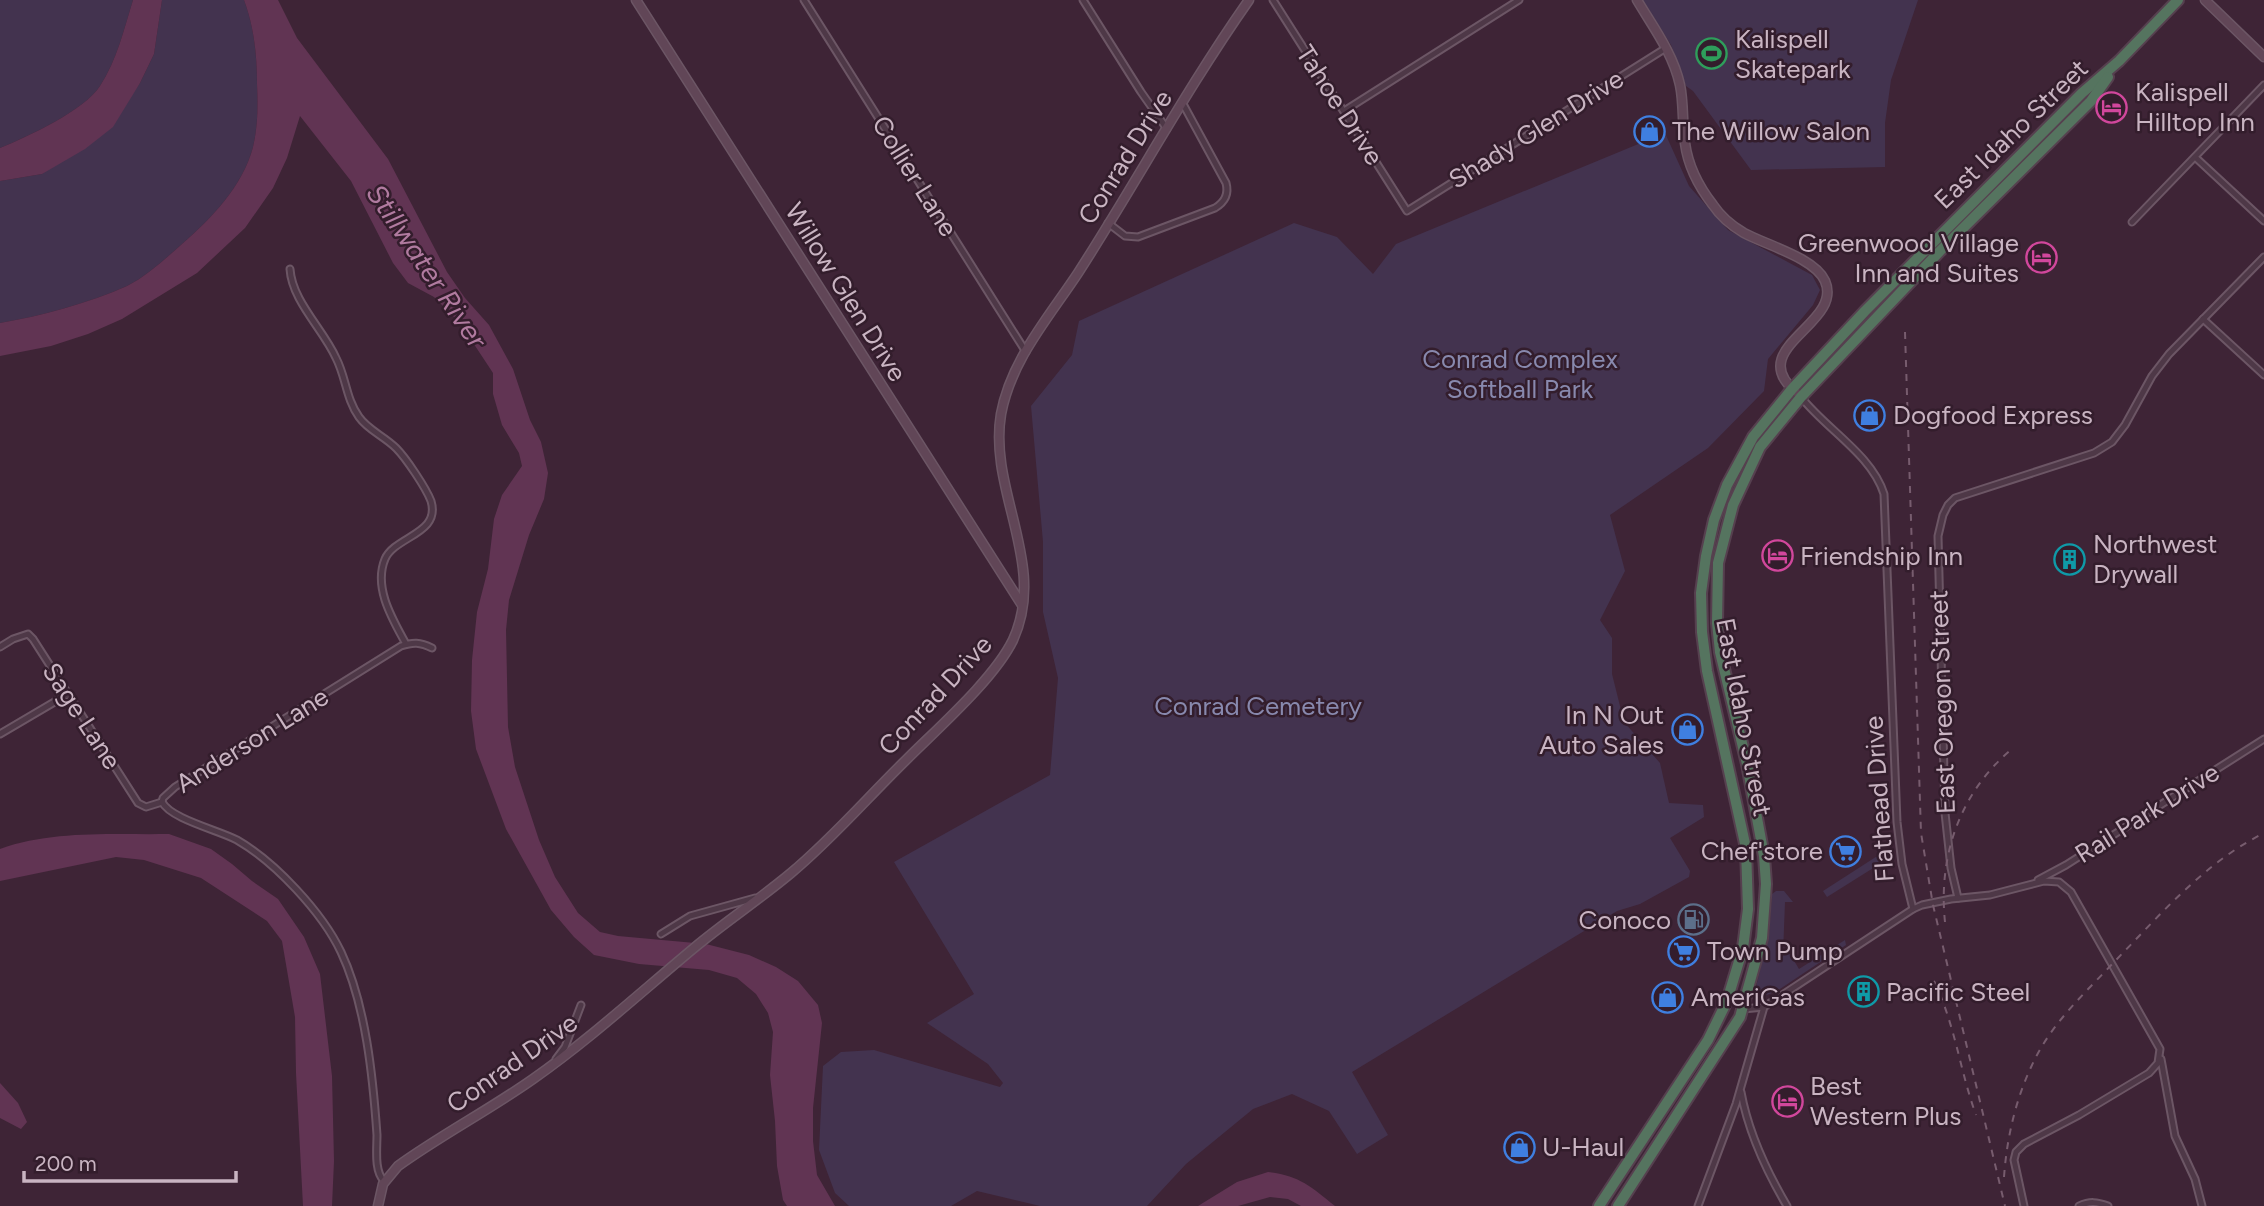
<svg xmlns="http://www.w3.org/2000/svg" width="2264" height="1206" viewBox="0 0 2264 1206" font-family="Figtree,sans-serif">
	<rect width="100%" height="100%" fill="#3e2436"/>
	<g fill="#43334f">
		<path d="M0,0H133C124,29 117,60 100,86C85,110 27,137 0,148Z"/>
		<path d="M162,0H244C254,27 257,55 257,84C258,105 258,126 253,147C243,186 211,219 182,244C165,259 147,276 127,286C89,303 41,316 0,323V181L42,174L126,103L140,83L154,54Z"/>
		<path d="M1643,0H1918L1891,80L1885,123V167L1751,170L1693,91L1686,86L1671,45Z"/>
		<path d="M1665,133L1689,186L1728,230L1812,275L1820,290L1813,305L1768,359L1764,391L1708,448L1610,515L1625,571L1600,620L1612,638V674L1624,722L1660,763L1669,803L1703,805L1704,817L1670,838L1690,871L1689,877L1640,904L1617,911L1352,1072L1388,1135L1357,1154L1329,1111L1292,1094L1253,1109L1186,1164L1147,1206H1040L977,1191L951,1206H849L835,1193L819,1150L823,1066L841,1052L874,1050L1000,1087L1003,1083L988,1064L927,1023L974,994L894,862L1050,775L1058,678L1043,612V542L1031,406L1072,355L1079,321L1294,223L1337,237L1373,274L1396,244Z"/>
		<path d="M1882,853L1886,860L1827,897L1823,891Z"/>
		<path d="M1776,891H1784L1793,902H1785L1783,954H1790L1799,969L1845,940L1846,945L1777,991L1759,998L1756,996L1755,991L1769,934L1772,894Z"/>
	</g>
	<g fill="#613453">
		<path d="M133,0H162L154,54L140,83L113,127L85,149L42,174L0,181V148C27,137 85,110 100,86C117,60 124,29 133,0Z"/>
		<path d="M244,0H278L297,38L388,159L447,272L465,298L489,325L513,369L530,420L541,442L548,473L544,499L529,535L509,600L506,630L508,727L515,767L539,840L555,877L578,913L600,932L618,936L706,944L749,955L776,967L798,981L818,1005L822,1023L813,1108V1141L817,1175L835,1206H787L783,1200L777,1166L775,1121L770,1075L773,1032L768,1013L756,994L737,978L709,970L639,964L594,955L574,937L551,910L506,829L476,749L471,711L472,660L477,612L488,569L494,519L502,495L522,466L519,453L502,425L493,394V373L460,323L434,297L408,283L393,263L351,181L300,116L287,158L273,188L245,228L197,273L122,319L88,334L51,346L0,356V323C41,316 89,303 127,286C147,276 165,259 182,244C211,219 243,186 253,147C258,126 258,105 257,84C257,55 254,27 244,0Z"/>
		<path d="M169,834L211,849L232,864L252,881L278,899L304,937L320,974L332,1076L334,1161L332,1206H303L296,1073L295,1017L282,941L267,921L201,878L144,860L116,857L0,881V849C53,830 114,835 169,834Z"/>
		<path d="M0,1083L18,1103L27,1122L21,1129L0,1118Z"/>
		<path d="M1268,1172C1300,1176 1310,1186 1335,1206H1301L1288,1199L1270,1197L1238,1206H1198L1237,1182Z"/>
	</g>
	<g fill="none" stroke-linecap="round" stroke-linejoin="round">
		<defs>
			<g id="street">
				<path d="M804,0L1026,352"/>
				<path d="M1083,0L1141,92L1167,129"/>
				<path d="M1273,0L1407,211L1666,48"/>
				<path d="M1344,111L1519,0"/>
				<path d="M2195,157L2264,221"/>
				<path d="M2132,222L2264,85"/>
				<path d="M1108,223L1125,236L1138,237L1215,208C1225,202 1229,194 1226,183L1183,104"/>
				<path d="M290,269C292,301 323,329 336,358C346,377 346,399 359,417C368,430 384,436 396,448C406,458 426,488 431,501C441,534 395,536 385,559C373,588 393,620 406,644"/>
				<path d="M2203,319L2264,375"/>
				<path d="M1801,397C1826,429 1872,455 1884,494L1897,822L1902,864L1913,909"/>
				<path d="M0,647L13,639L28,634L33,639L138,803L146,807L162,802"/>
				<path d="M0,734L68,694"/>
				<path d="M2038,880L2066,865L2264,739"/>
				<path d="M1958,898L1951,868L1945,813L1938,536L1943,515L1948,505L1955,498L2094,453L2112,442L2125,425L2152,376L2169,354L2264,257"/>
				<path d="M661,934L690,916L755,898"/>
				<path d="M1743,1009L1764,1007"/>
				<path d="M556,1059L565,1047L581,1005"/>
				<path d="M2161,1059L2175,1136L2195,1179L2202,1206"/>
				<path d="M1741,1092C1748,1131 1767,1172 1787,1206"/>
				<path d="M384,1181C374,1171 377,1149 377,1135C373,1078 366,1005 341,952C322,912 275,862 237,840C218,830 171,819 162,802L163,798L175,787L401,646C413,642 420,642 432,648"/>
				<path d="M1698,1206L1736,1104L1764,1007L1913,909L1922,905L1951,899L1990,895L2044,881L2059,882L2071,892L2160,1049L2158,1063L2149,1073L2079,1115L2024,1144L2016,1152L2014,1160L2024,1206"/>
				<path d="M2079,1206C2090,1201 2097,1202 2108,1206"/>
			</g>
			<g id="secondary">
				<path d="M636,0L1022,605"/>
				<path d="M1637,0C1653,27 1673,53 1680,85C1684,104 1682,124 1685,143C1688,166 1699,187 1713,205C1721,217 1732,226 1744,233C1766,245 1815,258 1825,281C1844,324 1743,348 1796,392"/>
				<path d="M2205,0L2264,57"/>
				<path d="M378,1206L383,1184L398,1166C441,1135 489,1110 533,1079C590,1039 641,992 694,948C725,922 760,899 791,873C832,839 868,797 906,760C938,728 994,679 1013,640C1048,564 988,491 1001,414C1011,360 1049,317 1078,273C1136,183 1187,88 1249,0"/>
			</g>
			<g id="highway">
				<path d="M1599,1206L1708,1040L1727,1001L1743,948L1748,909L1746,848L1707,671L1702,632L1701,593L1706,556L1714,520L1727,485L1753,437L1792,389L1865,311L2082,93L2119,61L2178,0"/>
				<path d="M1618,1206L1740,1017L1762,938L1766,884L1764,856L1747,764L1720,652L1717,623L1718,563L1733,505L1760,447L1801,397L1940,251L2091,101L2108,77"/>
			</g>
		</defs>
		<use href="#street" stroke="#6c5665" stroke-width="9"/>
		<use href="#secondary" stroke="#6c5665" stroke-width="11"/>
		<use href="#highway" stroke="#56404f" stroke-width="14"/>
		<use href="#street" stroke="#4e3847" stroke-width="5"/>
		<use href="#secondary" stroke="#614657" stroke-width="8"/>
		<use href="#highway" stroke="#55745f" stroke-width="10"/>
		<g stroke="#775c6e" stroke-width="2" stroke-dasharray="7 7" stroke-linecap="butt">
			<path d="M1905,332L1921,833L1933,905L2005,1206"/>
			<path d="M1945,922C1938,856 1960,792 2012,749"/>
			<path d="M1934,981C1955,1024 1960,1071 1976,1115"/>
			<path d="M2004,1177C2007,1135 2017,1093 2037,1055C2056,1019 2087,991 2115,961C2161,914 2204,863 2264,833"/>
		</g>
	</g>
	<defs>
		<symbol id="stadium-ring" viewBox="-11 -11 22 22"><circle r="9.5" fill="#331d2c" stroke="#2e9e5b" stroke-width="1.5"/><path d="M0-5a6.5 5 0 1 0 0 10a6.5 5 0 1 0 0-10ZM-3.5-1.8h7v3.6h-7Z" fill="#2e9e5b"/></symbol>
		<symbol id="hotel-ring" viewBox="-11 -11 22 22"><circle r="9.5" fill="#331d2c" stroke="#d1479c" stroke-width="1.5"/><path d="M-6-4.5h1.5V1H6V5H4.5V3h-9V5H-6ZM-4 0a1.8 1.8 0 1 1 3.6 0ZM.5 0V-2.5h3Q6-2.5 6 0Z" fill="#d1479c"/></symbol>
		<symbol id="shop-ring" viewBox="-11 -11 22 22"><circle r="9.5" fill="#331d2c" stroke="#3f7fe0" stroke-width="1.5"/><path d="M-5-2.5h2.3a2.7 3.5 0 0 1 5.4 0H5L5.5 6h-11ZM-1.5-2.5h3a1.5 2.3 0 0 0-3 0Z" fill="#3f7fe0"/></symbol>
		<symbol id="building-ring" viewBox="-11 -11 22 22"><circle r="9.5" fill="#331d2c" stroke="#0f9aa8" stroke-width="1.5"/><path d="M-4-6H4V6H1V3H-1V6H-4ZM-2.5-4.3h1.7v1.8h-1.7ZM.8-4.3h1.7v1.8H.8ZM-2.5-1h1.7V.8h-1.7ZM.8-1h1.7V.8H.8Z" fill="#0f9aa8"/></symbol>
		<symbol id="supermarket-ring" viewBox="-11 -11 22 22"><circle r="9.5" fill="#331d2c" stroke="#3f7fe0" stroke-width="1.5"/><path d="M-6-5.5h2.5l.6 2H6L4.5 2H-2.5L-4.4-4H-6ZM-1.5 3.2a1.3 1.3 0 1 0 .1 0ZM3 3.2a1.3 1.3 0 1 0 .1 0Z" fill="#3f7fe0"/></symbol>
		<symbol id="fuel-ring" viewBox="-11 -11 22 22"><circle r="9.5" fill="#331d2c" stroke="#5c6f8a" stroke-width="1.5"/><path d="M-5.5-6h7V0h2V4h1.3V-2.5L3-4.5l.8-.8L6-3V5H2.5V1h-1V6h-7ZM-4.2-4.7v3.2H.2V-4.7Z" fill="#5c6f8a"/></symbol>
	</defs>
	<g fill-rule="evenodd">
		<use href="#stadium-ring" x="1694" y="36" width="35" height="35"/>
		<use href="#hotel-ring" x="2094" y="90" width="35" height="35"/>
		<use href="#shop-ring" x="1632" y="114" width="35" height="35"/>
		<use href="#hotel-ring" x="2024" y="240" width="35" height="35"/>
		<use href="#shop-ring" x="1852" y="398" width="35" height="35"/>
		<use href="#hotel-ring" x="1760" y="538" width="35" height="35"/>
		<use href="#building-ring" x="2052" y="542" width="35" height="35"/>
		<use href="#shop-ring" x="1670" y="712" width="35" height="35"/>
		<use href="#supermarket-ring" x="1828" y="834" width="35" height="35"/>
		<use href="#fuel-ring" x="1676" y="902" width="35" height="35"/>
		<use href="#supermarket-ring" x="1666" y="934" width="35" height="35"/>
		<use href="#building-ring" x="1846" y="974" width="35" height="35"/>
		<use href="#shop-ring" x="1650" y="980" width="35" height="35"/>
		<use href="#hotel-ring" x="1770" y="1084" width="35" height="35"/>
		<use href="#shop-ring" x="1502" y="1130" width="35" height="35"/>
	</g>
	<g text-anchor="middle" stroke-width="5" stroke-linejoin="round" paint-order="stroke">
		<g font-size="26" fill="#c9b4c2" stroke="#331d2c" text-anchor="start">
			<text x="1735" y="48">Kalispell<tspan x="1735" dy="30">Skatepark</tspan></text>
			<text x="2135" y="101">Kalispell<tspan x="2135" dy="30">Hilltop Inn</tspan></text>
			<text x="1672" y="140">The Willow Salon</text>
			<text x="2019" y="252" text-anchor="end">Greenwood Village<tspan x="2019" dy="30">Inn and Suites</tspan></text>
			<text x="1893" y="424">Dogfood Express</text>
			<text x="2093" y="553">Northwest<tspan x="2093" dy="30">Drywall</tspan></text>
			<text x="1800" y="565">Friendship Inn</text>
			<text x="1664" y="724" text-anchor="end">In N Out<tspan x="1664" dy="30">Auto Sales</tspan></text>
			<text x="1823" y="860" text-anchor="end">Chef'store</text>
			<text x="1671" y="929" text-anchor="end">Conoco</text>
			<text x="1707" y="960">Town Pump</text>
			<text x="1886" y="1001">Pacific Steel</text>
			<text x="1691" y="1006">AmeriGas</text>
			<text x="1810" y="1095">Best<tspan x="1810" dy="30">Western Plus</tspan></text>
			<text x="1542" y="1156">U-Haul</text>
		</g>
		<g font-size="26" fill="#c9b4c2" stroke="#331d2c">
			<text transform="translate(1340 105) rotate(57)" y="9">Tahoe Drive</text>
			<text transform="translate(1536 129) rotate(-32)" y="9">Shady Glen Drive</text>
			<text transform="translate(2011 134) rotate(-44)" y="9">East Idaho Street</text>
			<text transform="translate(1125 157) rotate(-58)" y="9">Conrad Drive</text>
			<text transform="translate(915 176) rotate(58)" y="9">Collier Lane</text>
			<text transform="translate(846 292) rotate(58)" y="9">Willow Glen Drive</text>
			<text transform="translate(935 695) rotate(-47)" y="9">Conrad Drive</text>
			<text transform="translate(1942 702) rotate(-92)" y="9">East Oregon Street</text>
			<text transform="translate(82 716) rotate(57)" y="9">Sage Lane</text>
			<text transform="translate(1744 717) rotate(79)" y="9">East Idaho Street</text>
			<text transform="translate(252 740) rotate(-32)" y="9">Anderson Lane</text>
			<text transform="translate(1879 799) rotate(-94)" y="9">Flathead Drive</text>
			<text transform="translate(2147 813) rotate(-32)" y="9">Rail Park Drive</text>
			<text transform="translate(512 1063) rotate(-35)" y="9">Conrad Drive</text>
		</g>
		<g font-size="26" fill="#8889ae" stroke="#331d2c">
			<text x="1520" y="368">Conrad Complex<tspan x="1520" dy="30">Softball Park</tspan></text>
			<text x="1258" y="715">Conrad Cemetery</text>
		</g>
		<g font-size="28" font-style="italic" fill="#b17ba0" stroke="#331d2c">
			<text transform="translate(427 266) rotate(56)" y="10">Stillwater River</text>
		</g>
	</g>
	<path d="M24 1171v10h212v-10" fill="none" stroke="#c9b4c2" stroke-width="3.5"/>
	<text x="35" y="1171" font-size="21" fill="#c9b4c2" stroke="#331d2c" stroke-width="5" paint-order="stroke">200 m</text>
</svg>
